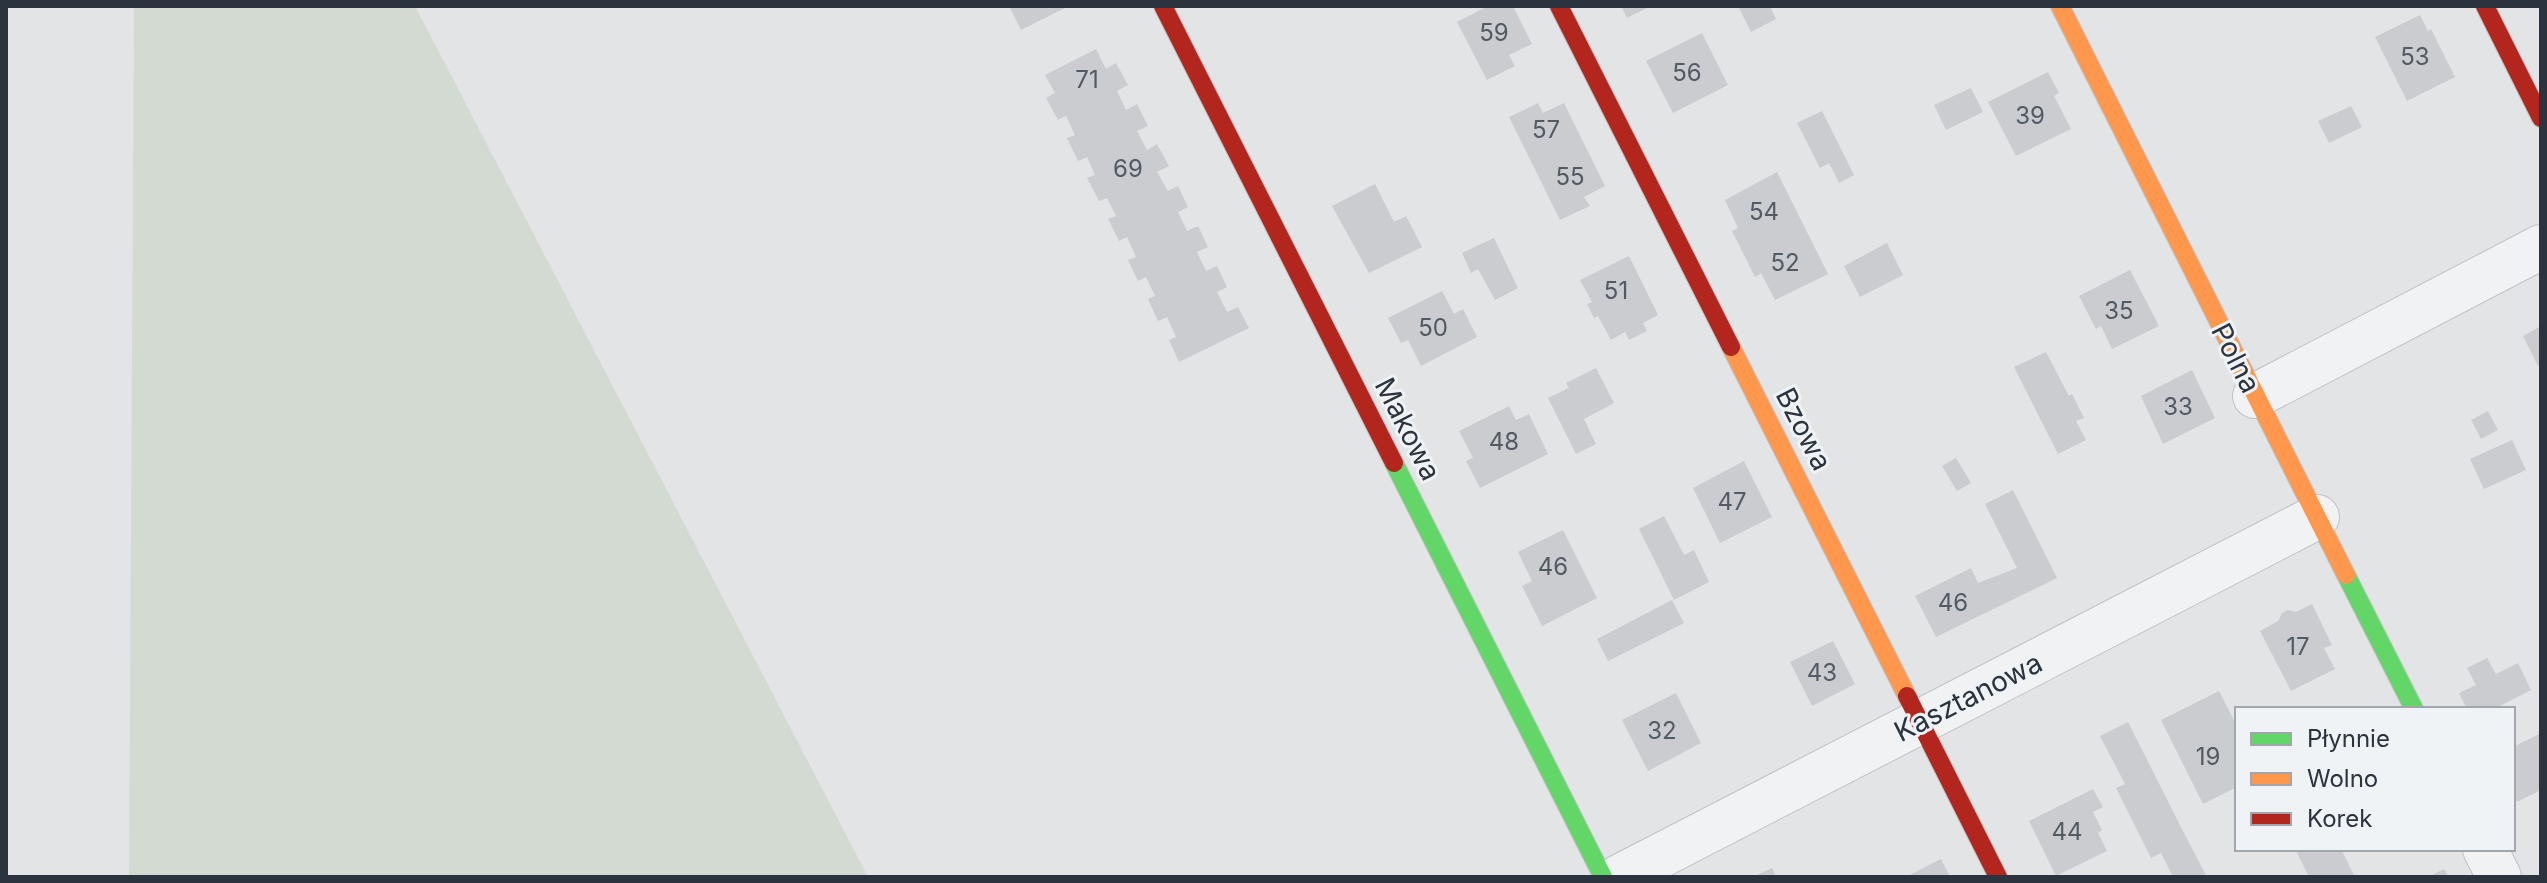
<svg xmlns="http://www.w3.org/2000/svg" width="2547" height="883" viewBox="0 0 2547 883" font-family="Inter,sans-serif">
	<rect width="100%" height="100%" fill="#e2e4e6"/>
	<path fill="#d3dad2" d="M134,6H415L868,877H129Z"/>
	<g fill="#cacccf">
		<path d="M1009,6H1069L1021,30Z"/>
		<path d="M1488,6H1513L1532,44L1509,55L1515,66L1487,80L1457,22Z"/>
		<path d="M1621,6H1651L1627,18Z"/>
		<path d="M1738,6H1770L1776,19L1751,32Z"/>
		<path d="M2420,15L2428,31L2431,29L2455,77L2407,101L2375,37Z"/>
		<path d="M1702,33L1728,85L1673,113L1646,61Z"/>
		<path d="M1096,49L1106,69L1116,63L1128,85L1117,91L1126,110L1137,104L1148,126L1137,131L1147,150L1157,144L1169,166L1157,172L1168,191L1178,186L1188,207L1178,212L1187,231L1198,226L1208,247L1197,252L1206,271L1217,266L1227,287L1217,292L1227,312L1238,307L1249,328L1179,362L1169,340L1176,337L1167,317L1158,321L1148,299L1155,296L1146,277L1138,281L1128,260L1136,257L1127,237L1119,241L1108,219L1116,216L1107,198L1099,201L1087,178L1095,175L1087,157L1078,161L1067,138L1075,135L1066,116L1058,120L1046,98L1055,93L1045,75Z"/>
		<path d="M2048,72L2059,93L2054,96L2071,129L2016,156L1988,102Z"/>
		<path d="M1971,88L1983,112L1946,130L1934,105Z"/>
		<path d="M1538,103L1543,113L1564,103L1605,186L1584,197L1590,206L1560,220L1509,117Z"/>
		<path d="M2351,106L2362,127L2329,143L2318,121Z"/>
		<path d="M1822,111L1854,175L1839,183L1829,163L1820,168L1797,123Z"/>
		<path d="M1777,172L1828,274L1775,300L1761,273L1755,277L1732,231L1738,228L1725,200Z"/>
		<path d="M1375,184L1394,222L1406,216L1422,247L1369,273L1332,206Z"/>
		<path d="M1494,238L1518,288L1495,300L1478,269L1471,273L1462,253Z"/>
		<path d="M1887,243L1903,275L1860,297L1844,266Z"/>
		<path d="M1629,256L1658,315L1643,323L1647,331L1629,340L1625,332L1611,340L1598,316L1594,318L1587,304L1592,302L1580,280Z"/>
		<path d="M2130,270L2159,326L2112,349L2101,326L2096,329L2079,296Z"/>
		<path d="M1442,291L1454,314L1463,309L1477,337L1421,366L1408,340L1401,343L1388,318Z"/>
		<path d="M2541,326V364L2538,366L2523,336Z"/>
		<path d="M2046,352L2069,396L2072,394L2084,418L2076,421L2086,440L2058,454L2014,367Z"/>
		<path d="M1596,368L1614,403L1584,419L1596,444L1576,454L1548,398L1569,388L1566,383Z"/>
		<path d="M2192,370L2215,418L2163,444L2141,396Z"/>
		<path d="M1509,406L1516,420L1529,414L1548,454L1480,488L1466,461L1473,458L1459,431Z"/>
		<path d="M2488,411L2498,430L2481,439L2471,420Z"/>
		<path d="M2512,440L2526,470L2484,489L2470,459Z"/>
		<path d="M1956,458L1971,483L1957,491L1942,466Z"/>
		<path d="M1744,461L1772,517L1720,543L1693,488Z"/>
		<path d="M2013,490L2057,578L1936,637L1915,596L1971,568L1978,583L2017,568L1985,504Z"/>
		<path d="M1664,516L1684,555L1694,550L1709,582L1674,600L1639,529Z"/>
		<path d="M1563,530L1597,598L1542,626L1522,586L1532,581L1518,552Z"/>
		<path d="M1672,600L1684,623L1608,661L1597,639Z"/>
		<path d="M2312,604L2332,645L2324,648L2335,669L2291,691L2260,631L2278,621L2282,613L2288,610L2296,612Z"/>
		<path d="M1833,641L1855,684L1812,706L1790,662Z"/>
		<path d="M2487,658L2496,674L2518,663L2531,690L2494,709H2467L2459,693L2476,685L2467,668Z"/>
		<path d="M2219,691L2237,726V787L2203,804L2161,720Z"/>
		<path d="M1676,693L1701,743L1648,771L1622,720Z"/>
		<path d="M2128,722L2187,839L2207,877H2173L2161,853L2151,858L2116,788L2125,784L2100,736Z"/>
		<path d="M2541,733V790L2517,802L2513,794V747Z"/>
		<path d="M2093,789L2103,807L2093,812L2102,830L2098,833L2107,851L2056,876L2029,821Z"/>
		<path d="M2295,849H2341L2355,877H2309Z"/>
		<path d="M1941,859L1950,877H1906Z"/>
		<path d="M1772,868L1776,877H1753Z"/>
		<path d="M2444,869L2449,877H2428Z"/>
	</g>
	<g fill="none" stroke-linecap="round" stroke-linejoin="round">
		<defs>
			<g id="street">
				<path d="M2255,396L2541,247"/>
				<path d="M2485,849L2499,877"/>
				<path d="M1619,877L2317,517"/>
			</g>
			<g id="fast">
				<path d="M1394,463L1603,877"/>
				<path d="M2346,575L2414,709"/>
			</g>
			<g id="slow">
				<path d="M2060,6L2346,575"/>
				<path d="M1731,347L1907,696"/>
			</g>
			<g id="jam">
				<path d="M1163,6L1394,463"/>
				<path d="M1559,6L1731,347"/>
				<path d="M2485,6L2541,118"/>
				<path d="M1907,696L1998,877"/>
			</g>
		</defs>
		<use href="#street" stroke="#c0c2c4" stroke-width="46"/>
		<use href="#fast" stroke="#c0c2c4" stroke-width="20"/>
		<use href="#slow" stroke="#c0c2c4" stroke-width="20"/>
		<use href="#jam" stroke="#c0c2c4" stroke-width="20"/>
		<use href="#street" stroke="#f1f2f4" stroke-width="44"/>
		<use href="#fast" stroke="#63d668" stroke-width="18"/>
		<use href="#slow" stroke="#ff974d" stroke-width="18"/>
		<use href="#jam" stroke="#b3261e" stroke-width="18"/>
	</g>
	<g text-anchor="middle" stroke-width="6" stroke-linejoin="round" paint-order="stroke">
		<g font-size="24" fill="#535a63">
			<text x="1494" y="41">59</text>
			<text x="2415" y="65">53</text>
			<text x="1687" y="81">56</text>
			<text x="1087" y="88">71</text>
			<text x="2030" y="124">39</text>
			<text x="1546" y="138">57</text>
			<text x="1128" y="177">69</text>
			<text x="1570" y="185">55</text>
			<text x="1764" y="220">54</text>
			<text x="1785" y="271">52</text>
			<text x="1616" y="299">51</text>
			<text x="2119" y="319">35</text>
			<text x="1433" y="336">50</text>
			<text x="2178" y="415">33</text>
			<text x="1504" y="450">48</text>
			<text x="1732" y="510">47</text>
			<text x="1553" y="575">46</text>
			<text x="1953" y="611">46</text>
			<text x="2298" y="655">17</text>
			<text x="1822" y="681">43</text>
			<text x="1662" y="739">32</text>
			<text x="2208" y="765">19</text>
			<text x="2067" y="840">44</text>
		</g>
		<g font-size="28" fill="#2a333e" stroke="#f0f3f6">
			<text transform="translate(2236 358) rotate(63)" y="10">Polna</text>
			<text transform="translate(1408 429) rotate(63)" y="10">Makowa</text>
			<text transform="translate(1804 429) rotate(63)" y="10">Bzowa</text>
			<text transform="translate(1968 697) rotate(-27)" y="10">Kasztanowa</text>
		</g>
	</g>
	<rect width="2547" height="883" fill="none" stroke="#2a333e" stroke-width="16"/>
	<rect x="2235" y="707" width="280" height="144" fill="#f0f3f6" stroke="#a1a6ac" stroke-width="2"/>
	<rect x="2251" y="733" width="40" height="12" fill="#63d668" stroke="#a1a6ac" stroke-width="2"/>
	<text x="2307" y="747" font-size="24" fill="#2a333e">Płynnie</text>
	<rect x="2251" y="773" width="40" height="12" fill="#ff974d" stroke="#a1a6ac" stroke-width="2"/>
	<text x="2307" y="787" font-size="24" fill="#2a333e">Wolno</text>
	<rect x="2251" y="813" width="40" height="12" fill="#b3261e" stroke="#a1a6ac" stroke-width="2"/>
	<text x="2307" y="827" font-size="24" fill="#2a333e">Korek</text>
</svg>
